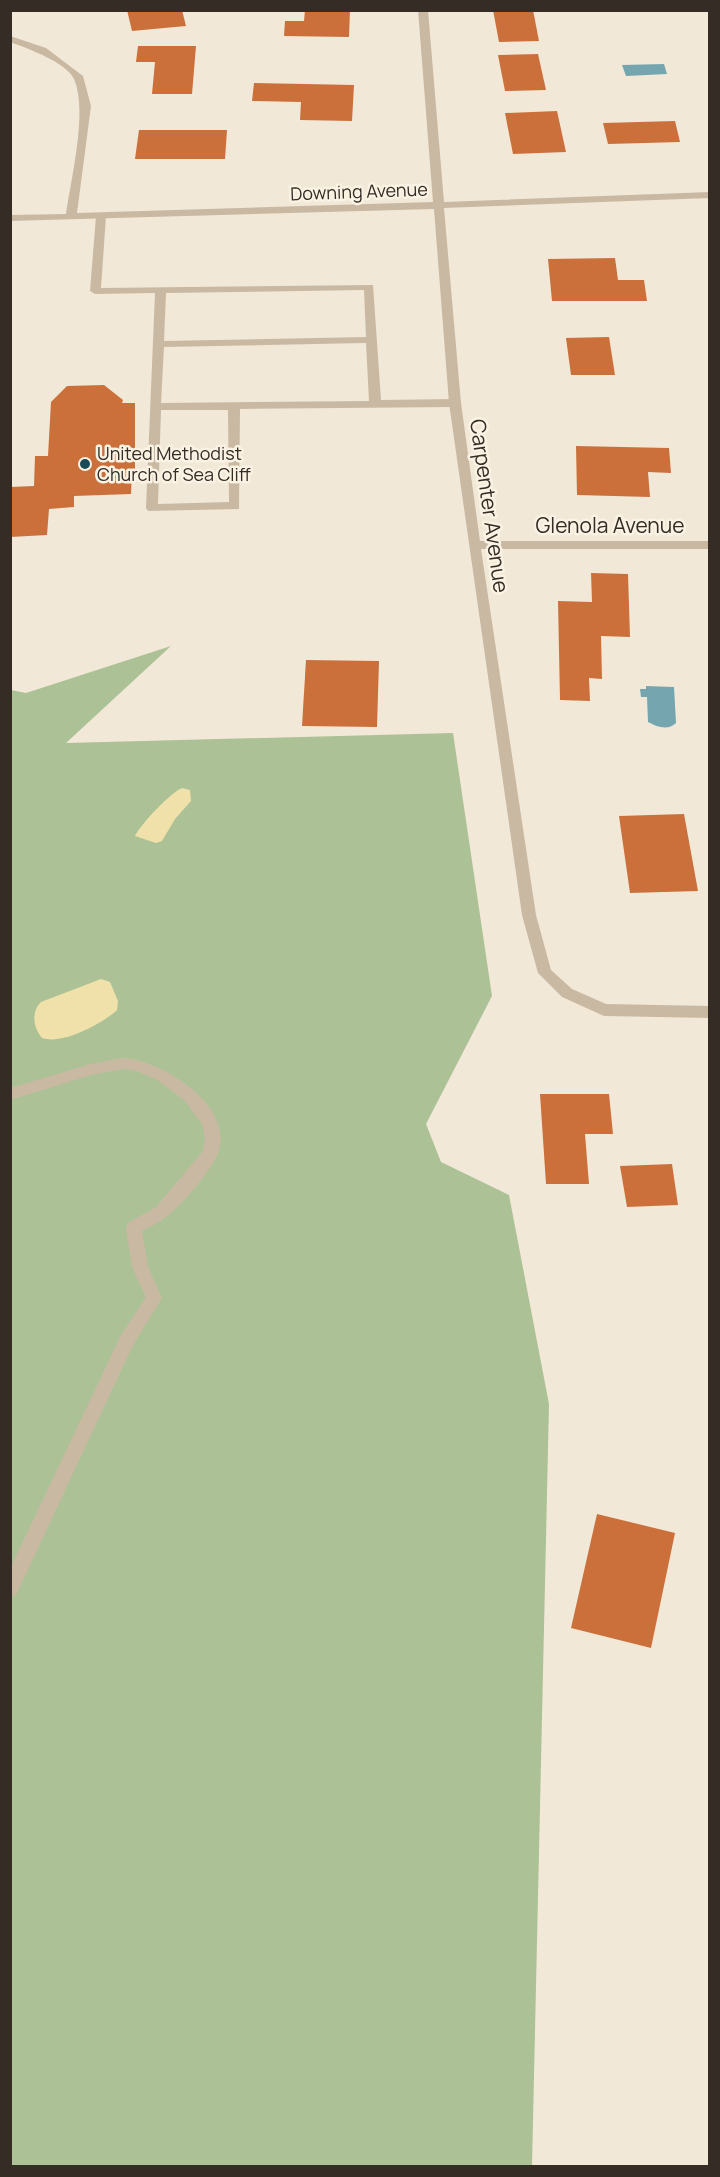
<svg xmlns="http://www.w3.org/2000/svg" width="720" height="2177" viewBox="0 0 720 2177" font-family="Manrope,sans-serif">
	<rect width="100%" height="100%" fill="#f2e8d7"/>
	<path fill="#adc196" d="M171,646L66,743L453,733L492,996L426,1124L441,1162L509,1195L549,1404L532,2166H11V690L26,693Z"/>
	<g fill="#f0e1ab">
		<path d="M182,788L190,790L191,801L175,819L162,841L156,843L135,836C141,824 170,793 182,788Z"/>
		<path d="M101,979L110,982L118,1001L117,1010C102,1024 62,1045 42,1038C33,1027 31,1012 41,1002Z"/>
	</g>
	<g fill="#75a6b0">
		<path d="M664,64L667,74L626,76L622,65Z"/>
		<path d="M646,686L674,687L676,723C668,731 657,727 648,722L647,697H641L640,689H646Z"/>
	</g>
	<g fill="#cb703b">
		<path d="M127,10H182L186,26L132,31Z"/>
		<path d="M305,10H350L349,37L284,36L285,21H304Z"/>
		<path d="M493,10H533L539,41L499,42Z"/>
		<path d="M138,46H196L192,94H152L155,62H136Z"/>
		<path d="M538,54L546,90L505,91L498,55Z"/>
		<path d="M254,83L354,85L352,121L300,120L301,102L252,101Z"/>
		<path d="M557,111L566,152L513,154L505,113Z"/>
		<path d="M675,121L680,142L608,144L603,123Z"/>
		<path d="M139,130H227L225,159H135Z"/>
		<path d="M615,258L618,280H644L647,301H552L548,259Z"/>
		<path d="M609,337L615,375H571L566,338Z"/>
		<path d="M104,385L123,400L122,403H135V471H132L131,494L74,496V507L49,509L47,535L10,537V487L34,486L35,456H48L51,402L67,386Z"/>
		<path d="M576,446L669,448L671,473L648,472L650,497L577,495Z"/>
		<path d="M591,573L628,574L630,637L601,636L602,679L589,678L590,701L560,700L558,601L592,602Z"/>
		<path d="M306,660L379,661L377,727L302,726Z"/>
		<path d="M684,814L698,891L630,893L619,816Z"/>
		<path d="M540,1094H609L613,1134H585L589,1184H546Z"/>
		<path d="M672,1164L678,1205L627,1207L620,1166Z"/>
		<path d="M597,1514L675,1533L651,1648L571,1628Z"/>
	</g>
	<g fill="none" stroke-linecap="round" stroke-linejoin="round">
		<g fill="#cab9a2" fill-rule="evenodd">
			<path d="M101,213L106,216L101,288L373,285L381,400L455,399L461,403L455,407L240,409L239,509L148,511L146,508L155,293L95,294L90,291L96,216ZM364,290L366,337L164,341L166,293ZM366,343L369,401L161,403L164,347ZM161,410H228L229,502L158,504Z"/>
			<path d="M122,1058C161,1059 236,1107 218,1153C212,1170 180,1207 166,1217C159,1223 150,1226 142,1231L148,1267L162,1298L133,1345L16,1595L10,1597V1569L121,1335L146,1297L132,1267L126,1228L128,1223L156,1207L203,1151L205,1138L202,1124L184,1100L156,1079L134,1070L122,1069L91,1075L10,1100V1088L91,1064Z"/>
		</g>
		<path fill="#cab9a2" fill-rule="evenodd" d="M418,10H428L444,202L710,192V198L444,208L461,403L480,541H710V549H481L536,915L551,970L572,989L606,1004L710,1006V1018L604,1016L562,997L538,973L522,915L449,403L434,209L10,221V215L66,214C71,179 88,111 74,79C67,63 27,48 10,42V36L46,48L83,76L91,106L77,213L433,202Z"/>
	</g>
	<circle fill="#194b57" stroke="#faf2e3" stroke-width="2" cx="85" cy="464" r="6"/>
	<g text-anchor="middle" stroke-width="5" stroke-linejoin="round" paint-order="stroke">
		<g font-size="18" fill="#342c25" stroke="#faf2e3">
			<text transform="translate(359 192) rotate(-2)" y="6">Downing Avenue</text>
		</g>
		<g font-size="18" fill="#342c25" stroke="#faf2e3" text-anchor="start">
			<text x="97" y="460">United Methodist<tspan x="97" dy="21">Church of Sea Cliff</tspan></text>
		</g>
		<g font-size="21" fill="#342c25" stroke="#faf2e3">
			<text transform="translate(489 506) rotate(82)" y="7">Carpenter Avenue</text>
			<text x="610" y="533">Glenola Avenue</text>
		</g>
	</g>
	<rect width="720" height="2177" fill="none" stroke="#342c25" stroke-width="24"/>
</svg>
